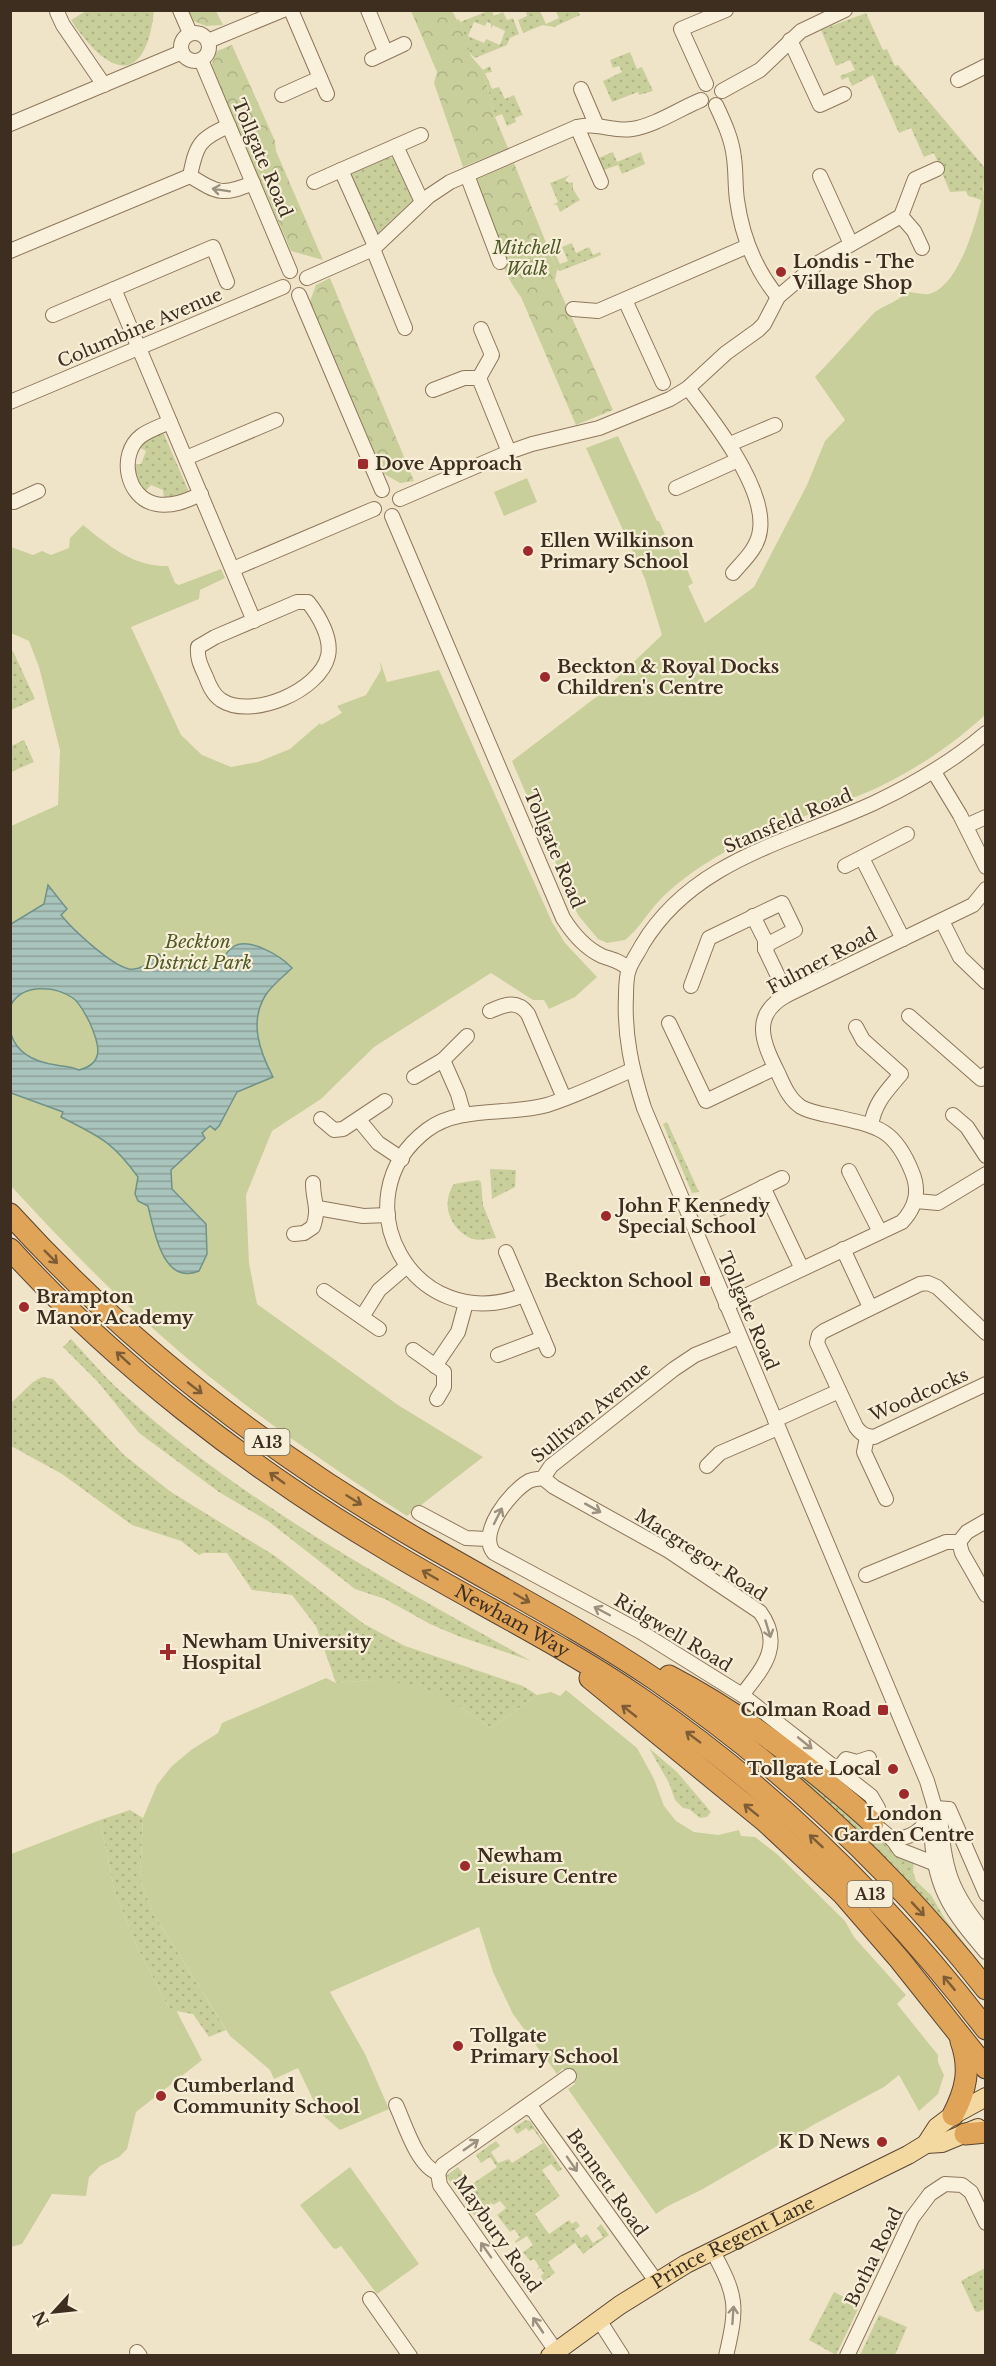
<svg xmlns="http://www.w3.org/2000/svg" width="996" height="2366" viewBox="0 0 996 2366" font-family="'Libre Baskerville',serif">
	<defs>
		<pattern id="grass-dots" width="8" height="8" patternUnits="userSpaceOnUse" patternTransform="scale(1.5)"><rect width="8" height="8" fill="#c9cf9b"/><path d="M2 2h.1M6 6h.1" fill="none" stroke="#aeb285" stroke-width="1.8" stroke-linecap="round"/></pattern>
		<pattern id="forest-crowns" width="20" height="18" patternUnits="userSpaceOnUse" patternTransform="scale(1.5)"><rect width="20" height="18" fill="#c9cf9b"/><path d="M2 6a3 3 0 1 1 6 0M12 15a3 3 0 1 1 6 0" fill="none" stroke="#aeb285"/></pattern>
		<pattern id="water-rules" width="6" height="5" patternUnits="userSpaceOnUse" patternTransform="scale(1.5)"><rect width="6" height="5" fill="#a9c4bc"/><path d="M0 2.5h6" fill="none" stroke="#8ba098"/></pattern>
	</defs>
	<rect width="100%" height="100%" fill="#f0e4c8"/>
	<g fill="url(#grass-dots)" fill-rule="evenodd">
		<path d="M86,11H154C145,90 106,74 71,20Z"/>
		<path d="M488,11H492L494,16L503,12L507,20L513,18L519,34L510,38L507,45L475,58C465,50 463,34 460,22ZM474,22L485,26L487,22L491,24V29L493,25L505,31L500,45L486,39L484,43L468,36Z"/>
		<path d="M526,11H540L546,24L559,18L556,11H570L571,12L578,11L580,15L554,27L543,25L523,33L518,20L527,16Z"/>
		<path d="M866,13L883,50L887,49L895,66L898,65L985,168L982,200L968,196L966,191L950,192L934,153L924,157L911,128L899,133L873,75L852,86L848,77L842,80L840,76L855,70L850,60L836,66L821,30Z"/>
		<path d="M630,52L637,69L642,67L653,91L639,95L638,92L612,102L603,81L622,72L619,66L613,68L610,60Z"/>
		<path d="M490,66L492,72L485,73L492,89L499,87L505,99L514,95L524,118L522,115L515,118L516,122L507,126L502,114L495,117L483,70Z"/>
		<path d="M613,152L617,162L641,152L645,164L622,174L618,165L604,170L599,168L596,159Z"/>
		<path d="M387,157L393,158L397,161L414,199L376,235L350,178L355,170Z"/>
		<path d="M570,175L565,180L569,183L573,182V189L580,200L560,212L557,205H553L558,202L550,183Z"/>
		<path d="M572,243L576,253L589,247L593,255L600,252L601,255L560,271L557,270L550,252L554,250L560,264L568,261L562,247Z"/>
		<path d="M163,432L189,492L179,497L164,499L163,490L151,485L145,492C136,483 135,476 133,464H141L146,451L139,447L153,436Z"/>
		<path d="M13,651L35,699L11,710L10,652Z"/>
		<path d="M24,740L34,762L11,772V746Z"/>
		<path d="M667,1122L699,1192L692,1193L663,1124Z"/>
		<path d="M490,1169L516,1170L515,1187L492,1199Z"/>
		<path d="M478,1180L481,1182L483,1205L496,1238C487,1239 477,1242 468,1237C449,1226 441,1203 454,1184Z"/>
		<path d="M71,1339C86,1355 101,1373 118,1389C240,1502 387,1580 531,1661L458,1636L430,1624L385,1599L355,1589L268,1521L219,1492L139,1433L98,1382L63,1347Z"/>
		<path d="M42,1377L53,1379L124,1455L171,1492L275,1556L364,1624L405,1646L523,1686L537,1695L491,1728L460,1707L371,1680L336,1683L316,1626L292,1595L252,1590L227,1553H203L199,1555L181,1541L132,1525L62,1474L11,1446V1403L33,1382Z"/>
		<path d="M754,1739L914,1862L913,1871L916,1881L931,1895L945,1919L983,1967L900,1872L856,1829Z"/>
		<path d="M649,1748L677,1772L711,1812L707,1817L700,1818L689,1809L683,1808L675,1800L669,1783Z"/>
		<path d="M130,1810L143,1818L140,1879L153,1913L226,2030L209,2037L193,2014L170,2010L138,1949L115,1893L100,1820Z"/>
		<path d="M526,2120L530,2121L562,2169L558,2172L551,2164L542,2170L560,2196L535,2214L549,2234L569,2220L572,2224L576,2221L580,2226L575,2230L581,2238L587,2234L593,2243L603,2237L597,2228L601,2224L609,2235L583,2254L575,2243L548,2262L555,2273L529,2292L521,2281L525,2278L530,2286L534,2287L543,2280L541,2276L544,2273L540,2268L537,2270L539,2266L534,2259L530,2261L523,2252L533,2245L527,2236L516,2243L515,2241L520,2237L514,2229L510,2232L497,2215L506,2208L500,2201L493,2205L491,2203L474,2215L446,2176L458,2167L464,2175L455,2181L462,2191L497,2167L490,2157L481,2163L476,2155L496,2141L500,2146L491,2152L498,2163L509,2159L512,2163L543,2143L533,2129L529,2131L526,2128L517,2134L513,2128Z"/>
		<path d="M985,2268V2309L978,2312L975,2311L961,2281Z"/>
		<path d="M834,2292L860,2305L836,2355L809,2340Z"/>
		<path d="M879,2315L907,2327L895,2355H860Z"/>
	</g>
	<g fill="url(#forest-crowns)">
		<path d="M189,11H216L223,25L206,26L193,21Z"/>
		<path d="M411,11H452L457,20L459,19L471,56L483,70L495,117L508,148L463,167L434,83L437,72Z"/>
		<path d="M232,45L275,141L276,151L323,260L291,251L211,66L217,51Z"/>
		<path d="M514,163L557,270L555,280L613,410L576,425L521,297C497,267 487,217 475,180Z"/>
		<path d="M330,278L414,481L400,483L384,474L310,301L316,285Z"/>
	</g>
	<g fill="#c9cf9b">
		<path d="M985,182V715C948,749 905,777 858,796C818,812 774,825 736,846C708,861 679,879 658,902C646,915 638,930 625,940L607,943L598,939L578,915L512,761L599,695L662,635L645,579L586,448L618,436L657,521H659L671,548L677,546L693,583L688,586L705,623L754,587L807,485L825,441L845,420L815,377C834,357 854,335 872,315C881,305 898,303 906,292C913,292 923,295 929,294C961,286 980,211 985,182Z"/>
		<path d="M527,478L537,502L504,516L494,492Z"/>
		<path d="M83,525C109,546 134,567 168,566L175,583L179,585L221,569L225,578L200,590L199,599L131,627L181,735L202,755L231,767L258,762L290,749L320,723L321,725L342,713L337,706L366,695L381,670L380,661L387,682L439,670L552,922L565,943L597,977L575,997L549,1009L544,1000H533L491,973L374,1047L321,1099L272,1131L246,1195L249,1263L257,1304L398,1405L483,1457L407,1516C320,1460 235,1402 158,1333C106,1287 58,1237 11,1186V826L58,805L60,750L39,667L29,641L11,633V547L33,555L42,551L51,555L69,548L70,538Z"/>
		<path d="M326,1678L336,1683L371,1680L419,1685L460,1707L491,1728L537,1695L551,1692L560,1696L566,1690L637,1748L654,1779L664,1806L676,1821L694,1832L718,1835L739,1830L741,1836L755,1837L777,1854L845,1921L854,1937L906,1995L897,2004L938,2055V2062L944,2075L938,2094L919,2111L899,2075L884,2087L815,2124L703,2189L668,2206L656,2214L568,2089L575,2084L563,2068L557,2074L513,2014L493,1972L479,1927L330,1992L365,2054L389,2109L340,2130L319,2112L298,2068L274,2079L270,2070L230,2036L153,1913L140,1879L143,1818L157,1785L171,1767L191,1750L218,1733L222,1723Z"/>
		<path d="M100,1820L115,1893L138,1949L170,2010H176L202,2060L136,2112L127,2149L119,2157L100,2166L89,2177L86,2196L52,2194L22,2244L11,2247V1854Z"/>
		<path d="M350,2167L419,2264L377,2294L341,2246L336,2249L333,2248L300,2205Z"/>
	</g>
	<path fill="url(#water-rules)" stroke="#6f938a" stroke-width="1.5" d="M48,885L67,909L61,915C73,930 111,965 129,969C142,971 150,961 159,954L165,964L204,971C209,968 215,965 220,961C225,957 227,951 233,947C248,936 281,956 292,968C283,977 271,986 265,996C249,1023 260,1052 273,1077L237,1092L219,1126L215,1130L210,1126L202,1133L205,1138L171,1170L172,1189L206,1224L207,1254L199,1271C163,1286 154,1231 148,1206L138,1201L135,1194L138,1177C112,1141 100,1137 61,1117L63,1112L11,1093V1034C17,1054 35,1062 56,1065C65,1067 70,1066 79,1070C107,1063 98,1041 89,1021C85,1014 80,1003 73,998C54,985 22,984 11,1005V924L44,904Z"/>
	<g fill="none" stroke-linecap="round" stroke-linejoin="round">
		<defs>
			<g id="minor">
				<path d="M180,10L190,33"/>
				<path d="M291,10L327,94"/>
				<path d="M368,10L385,51"/>
				<path d="M57,12L63,25L104,85"/>
				<circle cx="195" cy="47" r="14"/>
				<path d="M790,40L820,105L844,94"/>
				<path d="M208,41L283,10"/>
				<path d="M372,59L404,44"/>
				<path d="M201,60L290,271"/>
				<path d="M958,80L986,66"/>
				<path d="M706,84L681,29L726,10"/>
				<path d="M581,89L596,124"/>
				<path d="M722,91L760,70L801,31L845,10"/>
				<path d="M282,95L320,78"/>
				<path d="M716,105C724,122 732,139 734,158C736,172 735,186 737,200C742,236 755,269 778,297"/>
				<path d="M10,124L182,52"/>
				<path d="M577,127L601,182"/>
				<path d="M396,146L421,135"/>
				<path d="M467,175L500,262"/>
				<path d="M190,176C218,193 222,196 253,183"/>
				<path d="M190,176C196,146 199,138 229,126"/>
				<path d="M820,176L851,244"/>
				<path d="M314,182L341,170"/>
				<path d="M901,216L914,231L922,248"/>
				<path d="M375,246L341,170L396,146L422,202"/>
				<path d="M373,249L405,328"/>
				<path d="M10,251L190,176"/>
				<path d="M307,278L373,249L429,196L450,182L577,127C599,122 612,132 632,129C654,126 681,108 701,100"/>
				<path d="M114,289L254,621"/>
				<path d="M299,295L382,490"/>
				<path d="M625,300L663,383"/>
				<path d="M573,309L598,311L748,246"/>
				<path d="M53,315L213,247L227,282"/>
				<path d="M479,378L492,355L481,329"/>
				<path d="M688,388C713,420 766,488 760,530C758,548 744,560 733,573"/>
				<path d="M433,390L464,378H479L509,452"/>
				<path d="M10,402L283,287"/>
				<path d="M170,422C161,426 149,430 141,436C118,454 126,498 156,504C172,507 186,501 201,494"/>
				<path d="M730,444L775,425"/>
				<path d="M186,458L276,420"/>
				<path d="M676,488L738,460"/>
				<path d="M400,499L509,452L532,444L599,428L670,399L688,388L726,353L758,330L764,324L778,297L818,263L901,216L915,179L937,169"/>
				<path d="M10,501L14,502L38,491"/>
				<path d="M392,516L563,918C573,934 585,948 602,956C613,960 620,961 629,969"/>
				<path d="M233,569L374,509"/>
				<path d="M297,602H308C319,616 332,638 328,656C320,691 251,720 221,700C213,695 209,685 206,677C201,666 197,659 198,647L215,637Z"/>
				<path d="M986,733C952,762 914,784 874,803C789,842 693,860 642,945C638,953 632,961 629,969C626,977 626,987 626,996C624,1036 632,1070 644,1108L927,1781L935,1808L940,1812C943,1867 950,1892 986,1934"/>
				<path d="M934,772L960,815L986,867"/>
				<path d="M966,826L986,817"/>
				<path d="M862,858L903,939"/>
				<path d="M845,866L907,834"/>
				<path d="M753,916L765,940V949L787,995"/>
				<path d="M942,921L960,957L986,982"/>
				<path d="M691,986L709,938L782,903L795,930L770,943L765,949"/>
				<path d="M490,1011C504,1005 517,999 528,1014L564,1098"/>
				<path d="M909,1016L981,1079L986,1074"/>
				<path d="M669,1023L706,1101L775,1068"/>
				<path d="M856,1027L863,1040L901,1074C886,1092 875,1102 871,1125"/>
				<path d="M443,1060L458,1094L464,1115"/>
				<path d="M414,1077L443,1060L467,1036"/>
				<path d="M953,1115L967,1127L986,1156"/>
				<path d="M321,1119L334,1130L343,1129L385,1101"/>
				<path d="M359,1120L378,1143L402,1159"/>
				<path d="M849,1171L880,1232"/>
				<path d="M763,1187L802,1269"/>
				<path d="M916,1201L938,1203L986,1174"/>
				<path d="M318,1208L363,1216L388,1215"/>
				<path d="M719,1209L782,1178"/>
				<path d="M294,1234L304,1233L313,1227C320,1208 313,1202 313,1183"/>
				<path d="M843,1249L870,1307"/>
				<path d="M506,1252L548,1350"/>
				<path d="M324,1291L379,1329"/>
				<path d="M524,1295C413,1339 337,1198 427,1130C460,1105 509,1116 547,1105C576,1096 604,1082 632,1070"/>
				<path d="M726,1305L902,1222C916,1207 920,1191 912,1172C894,1127 876,1126 832,1116C821,1114 810,1112 801,1107C789,1099 784,1086 778,1073C763,1043 750,1015 787,995L973,905L986,889"/>
				<path d="M362,1317L379,1290L407,1266"/>
				<path d="M986,1333L937,1287L928,1283L920,1284L824,1331L819,1335L817,1343L856,1427C861,1434 865,1436 874,1437L986,1384"/>
				<path d="M739,1337L695,1355L674,1369L551,1466L543,1478C539,1479 533,1479 529,1481C511,1491 477,1533 494,1553L641,1632L742,1695L871,1796L878,1808L873,1823L893,1840L900,1850L946,1868"/>
				<path d="M413,1350L444,1372V1387L437,1399"/>
				<path d="M498,1355L543,1338"/>
				<path d="M435,1366L458,1332L466,1303"/>
				<path d="M775,1420L839,1391"/>
				<path d="M867,1437L864,1452L886,1499"/>
				<path d="M707,1466L720,1453L778,1428"/>
				<path d="M543,1478L554,1487L669,1551L760,1612C784,1645 763,1668 742,1695"/>
				<path d="M419,1513L466,1538L488,1539"/>
				<path d="M959,1542L962,1553L986,1595"/>
				<path d="M959,1542L967,1532L986,1521"/>
				<path d="M866,1575L946,1542H959"/>
				<path d="M838,1769L846,1759L857,1762L869,1758"/>
				<path d="M935,1808L949,1809L986,1894"/>
				<path d="M932,1813C930,1821 931,1832 932,1841C936,1892 954,1914 986,1952"/>
				<path d="M893,1840C912,1837 922,1831 931,1815"/>
				<path d="M396,2105C405,2124 417,2166 438,2173"/>
				<path d="M527,2107L534,2111L538,2117L656,2281"/>
				<path d="M438,2173L440,2185L556,2351"/>
				<path d="M438,2173L443,2165L569,2076"/>
				<path d="M712,2250C737,2296 738,2305 726,2356"/>
				<path d="M370,2299L410,2356"/>
				<path d="M599,2320L622,2356"/>
				<path d="M137,2352L140,2356"/>
				<path d="M847,2356L912,2218L930,2194L945,2184L962,2185L971,2192L986,2223"/>
			</g>
			<g id="major">
				<path d="M926,2144L942,2143L978,2128"/>
				<path id="s1" d="M550,2356L620,2305L686,2264L908,2155L926,2144L937,2127L953,2115L986,2097"/>
			</g>
			<g id="highway">
				<path d="M10,1214C128,1344 266,1451 417,1539C497,1586 579,1628 656,1680C779,1765 893,1870 986,1989"/>
				<path id="s2" d="M10,1249C115,1364 246,1465 379,1545C465,1598 557,1641 640,1698C773,1789 888,1902 986,2029"/>
				<path d="M669,1676C744,1715 810,1766 873,1823"/>
				<path d="M590,1678L765,1821L842,1893L900,1960L986,2068"/>
				<path d="M953,2115C966,2090 971,2069 961,2041"/>
				<path d="M965,2134L986,2132"/>
			</g>
		</defs>
		<use href="#minor" stroke="#8d765c" stroke-width="16"/>
		<use href="#major" stroke="#5b4430" stroke-width="20"/>
		<use href="#highway" stroke="#5b4430" stroke-width="23"/>
		<use href="#minor" stroke="#faf1dc" stroke-width="14"/>
		<use href="#major" stroke="#f3d9a0" stroke-width="18"/>
		<use href="#highway" stroke="#e0a458" stroke-width="21"/>
	</g>
	<defs><path id="oneway-shaft" d="M-6 0H5M1.5-3L5.5 0L1.5 3" fill="none" stroke-width="1.6" stroke-linecap="round" stroke-linejoin="round" transform="scale(1.5)"/></defs>
	<g stroke="#9c907e">
		<use href="#oneway-shaft" transform="translate(221 190) rotate(-171)"/>
		<use href="#oneway-shaft" transform="translate(593 1508) rotate(29)"/>
		<use href="#oneway-shaft" transform="translate(498 1516) rotate(-63)"/>
		<use href="#oneway-shaft" transform="translate(602 1611) rotate(-152)"/>
		<use href="#oneway-shaft" transform="translate(768 1629) rotate(73)"/>
		<use href="#oneway-shaft" transform="translate(805 1743) rotate(39)"/>
		<use href="#oneway-shaft" transform="translate(471 2145) rotate(-35)"/>
		<use href="#oneway-shaft" transform="translate(572 2164) rotate(55)"/>
		<use href="#oneway-shaft" transform="translate(486 2250) rotate(-125)"/>
		<use href="#oneway-shaft" transform="translate(733 2315) rotate(-86)"/>
		<use href="#oneway-shaft" transform="translate(538 2325) rotate(-124)"/>
	</g>
	<g stroke="#7e5d36">
		<use href="#oneway-shaft" transform="translate(51 1257) rotate(45)"/>
		<use href="#oneway-shaft" transform="translate(123 1358) rotate(-138)"/>
		<use href="#oneway-shaft" transform="translate(195 1388) rotate(38)"/>
		<use href="#oneway-shaft" transform="translate(277 1478) rotate(-144)"/>
		<use href="#oneway-shaft" transform="translate(354 1500) rotate(32)"/>
		<use href="#oneway-shaft" transform="translate(430 1575) rotate(-150)"/>
		<use href="#oneway-shaft" transform="translate(522 1598) rotate(30)"/>
		<use href="#oneway-shaft" transform="translate(629 1711) rotate(-142)"/>
		<use href="#oneway-shaft" transform="translate(693 1737) rotate(-143)"/>
		<use href="#oneway-shaft" transform="translate(751 1810) rotate(-141)"/>
		<use href="#oneway-shaft" transform="translate(816 1841) rotate(-137)"/>
		<use href="#oneway-shaft" transform="translate(918 1909) rotate(47)"/>
		<use href="#oneway-shaft" transform="translate(949 1983) rotate(-130)"/>
	</g>
	<g fill="#9e2a2b" stroke="#f7eed8" stroke-width="2">
		<circle cx="781" cy="272" r="6"/>
		<rect x="357" y="458" width="12" height="12" rx="3"/>
		<circle cx="528" cy="551" r="6"/>
		<circle cx="545" cy="677" r="6"/>
		<circle cx="606" cy="1216" r="6"/>
		<rect x="699" y="1275" width="12" height="12" rx="3"/>
		<circle cx="24" cy="1307" r="6"/>
		<path d="M165 1643h6v6h6v6h-6v6h-6v-6h-6v-6h6z"/>
		<rect x="877" y="1704" width="12" height="12" rx="3"/>
		<circle cx="893" cy="1769" r="6"/>
		<circle cx="904" cy="1794" r="6"/>
		<circle cx="465" cy="1866" r="6"/>
		<circle cx="458" cy="2046" r="6"/>
		<circle cx="161" cy="2096" r="6"/>
		<circle cx="882" cy="2142" r="6"/>
	</g>
	<g text-anchor="middle" stroke-width="4.5" stroke-linejoin="round" paint-order="stroke">
		<g fill="#f7eed8" stroke="#756857" stroke-width="1.5">
			<rect x="244.5" y="1429" width="45" height="26" rx="4.5"/>
			<rect x="847.5" y="1881" width="45" height="26" rx="4.5"/>
		</g>
		<g font-size="16" font-weight="bold" fill="#3d2e20">
			<text x="267" y="1448">A13</text>
			<text x="870" y="1900">A13</text>
		</g>
		<g font-size="18" fill="#3d2e20" stroke="#f7eed8">
			<text transform="translate(262 158) rotate(67)" y="6">Tollgate Road</text>
			<text transform="translate(140 328) rotate(-23)" y="6">Columbine Avenue</text>
			<text transform="translate(788 821) rotate(-23)" y="6">Stansfeld Road</text>
			<text transform="translate(554 849) rotate(67)" y="6">Tollgate Road</text>
			<text transform="translate(822 961) rotate(-28)" y="6">Fulmer Road</text>
			<text transform="translate(748 1311) rotate(67)" y="6">Tollgate Road</text>
			<text transform="translate(919 1395) rotate(-24)" y="6">Woodcocks</text>
			<text transform="translate(591 1413) rotate(-39)" y="6">Sullivan Avenue</text>
			<text transform="translate(701 1555) rotate(33)" y="6">Macgregor Road</text>
			<text dy="6" stroke="none"><textPath href="#s2" startOffset="628">Newham Way</textPath></text>
			<text transform="translate(673 1633) rotate(31)" y="6">Ridgwell Road</text>
			<text transform="translate(607 2183) rotate(55)" y="6">Bennett Road</text>
			<text transform="translate(497 2234) rotate(55)" y="6">Maybury Road</text>
			<text dy="6" stroke="none"><textPath href="#s1" startOffset="216">Prince Regent Lane</textPath></text>
			<text transform="translate(874 2257) rotate(-64)" y="6">Botha Road</text>
		</g>
		<g font-size="18" font-style="italic" fill="#4d5a26" stroke="#f7eed8">
			<text x="527" y="254">Mitchell<tspan x="527" dy="21">Walk</tspan></text>
			<text x="198" y="948">Beckton<tspan x="198" dy="21">District Park</tspan></text>
		</g>
		<g font-size="18" font-weight="bold" fill="#3d2e20" stroke="#f7eed8" text-anchor="start">
			<text x="793" y="268">Londis - The<tspan x="793" dy="21">Village Shop</tspan></text>
			<text x="375" y="470">Dove Approach</text>
			<text x="540" y="547">Ellen Wilkinson<tspan x="540" dy="21">Primary School</tspan></text>
			<text x="557" y="673">Beckton &amp; Royal Docks<tspan x="557" dy="21">Children's Centre</tspan></text>
			<text x="618" y="1212">John F Kennedy<tspan x="618" dy="21">Special School</tspan></text>
			<text x="693" y="1287" text-anchor="end">Beckton School</text>
			<text x="36" y="1303">Brampton<tspan x="36" dy="21">Manor Academy</tspan></text>
			<text x="182" y="1648">Newham University<tspan x="182" dy="21">Hospital</tspan></text>
			<text x="871" y="1716" text-anchor="end">Colman Road</text>
			<text x="881" y="1775" text-anchor="end">Tollgate Local</text>
			<text x="904" y="1820" text-anchor="middle">London<tspan x="904" dy="21">Garden Centre</tspan></text>
			<text x="477" y="1862">Newham<tspan x="477" dy="21">Leisure Centre</tspan></text>
			<text x="470" y="2042">Tollgate<tspan x="470" dy="21">Primary School</tspan></text>
			<text x="173" y="2092">Cumberland<tspan x="173" dy="21">Community School</tspan></text>
			<text x="870" y="2148" text-anchor="end">K D News</text>
		</g>
	</g>
	<rect width="996" height="2366" fill="none" stroke="#3d2e20" stroke-width="24"/>
	<g transform="translate(54 2312) rotate(243)" stroke="#f7eed8" stroke-width="4.5" paint-order="stroke">
	<path d="M0-4.5L10 22L0 15L-10 22Z" fill="#3d2e20"/>
	<text y="-9" font-size="16" font-weight="bold" text-anchor="middle" fill="#3d2e20">N</text>
	</g>
</svg>
